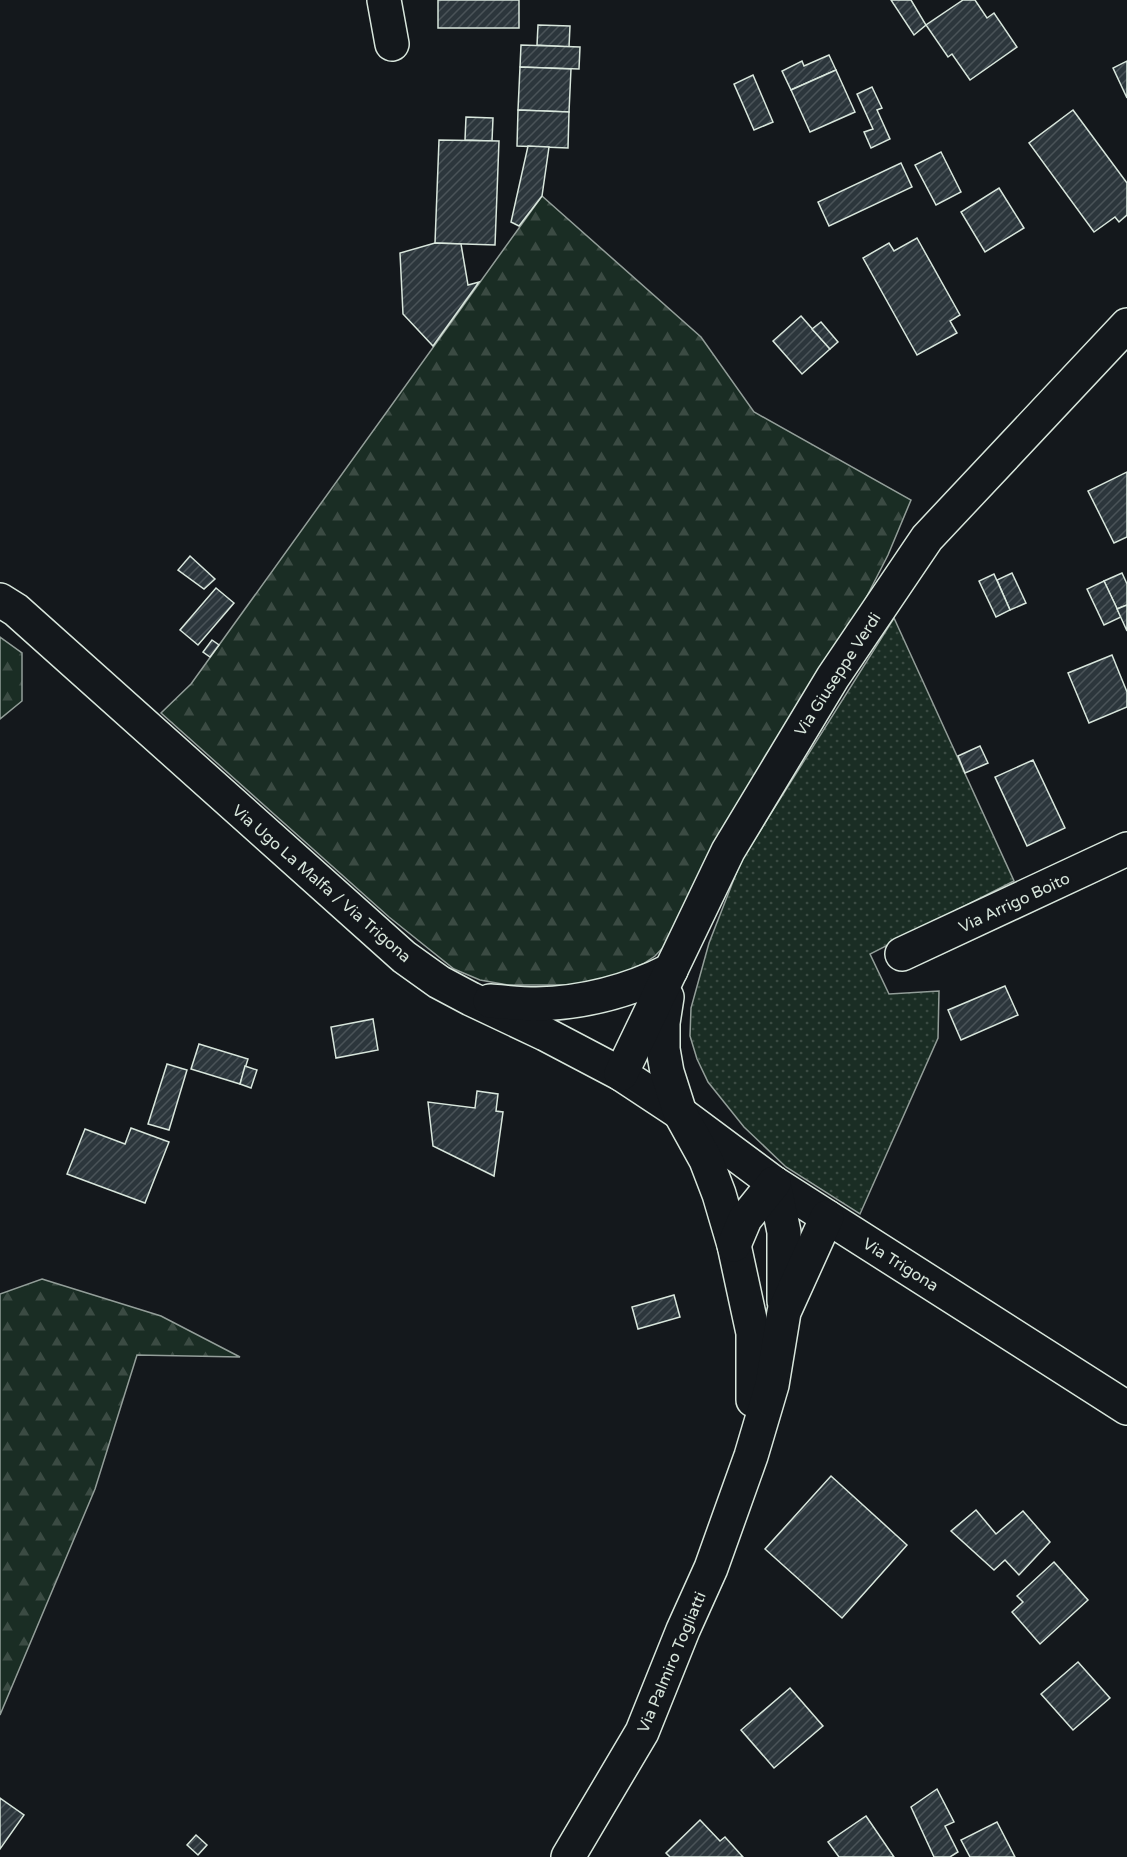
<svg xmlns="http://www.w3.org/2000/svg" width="1127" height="1857" viewBox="0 0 1127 1857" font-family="'Varela Round',sans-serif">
	<defs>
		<pattern id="grass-dots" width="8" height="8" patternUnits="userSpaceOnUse" patternTransform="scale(1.5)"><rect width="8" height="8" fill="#1a2d24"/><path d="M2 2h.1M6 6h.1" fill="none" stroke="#3b4b43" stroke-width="1.8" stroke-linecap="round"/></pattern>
		<pattern id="forest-firs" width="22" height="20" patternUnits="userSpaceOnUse" patternTransform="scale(1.5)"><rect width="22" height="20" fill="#1a2d24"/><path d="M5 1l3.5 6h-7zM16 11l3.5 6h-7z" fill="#3b4b43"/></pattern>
		<pattern id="building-hatch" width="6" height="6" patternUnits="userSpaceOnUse" patternTransform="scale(1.5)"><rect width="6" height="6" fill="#2c363c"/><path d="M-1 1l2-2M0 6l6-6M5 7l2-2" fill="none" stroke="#4a5358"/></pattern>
	</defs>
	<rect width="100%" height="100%" fill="#14181c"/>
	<path fill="url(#grass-dots)" stroke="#939e99" stroke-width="1.5" d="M894,618L1014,881L870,954L889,994L939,991L938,1038L860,1214L786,1167L744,1127L708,1082L697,1059L690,1036L691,1008L709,943L741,861Z"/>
	<g fill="url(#forest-firs)" stroke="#939e99" stroke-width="1.5">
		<path d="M542,196L701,337L754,412L911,500L888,555L865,600L672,938L655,956L643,964L605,981L587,985H508L480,980L454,969L389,917L161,713L191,684Z"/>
		<path d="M0,637L22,653V701L0,719Z"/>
		<path d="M42,1279L161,1316L240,1357L137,1355L95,1489L0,1715V1294Z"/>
	</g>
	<g fill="url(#building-hatch)" stroke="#d8e6dc" stroke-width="1.5">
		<rect x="438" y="0" width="81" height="28"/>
		<path d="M891,0H911L926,25L914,35Z"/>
		<path d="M963,0H975L987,18L994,13L1017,47L970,80L952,54L948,57L926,25Z"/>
		<path d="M538,25L570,26L569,47L537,45Z"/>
		<path d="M521,45L580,47L579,69L520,67Z"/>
		<path d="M829,55L836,70L791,90L782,71L802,61L804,66Z"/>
		<path d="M1127,61V98L1113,68Z"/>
		<path d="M520,67L571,69L569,112L518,110Z"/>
		<path d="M836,70L855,112L810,132L791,90Z"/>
		<path d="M753,75L773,122L754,130L734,84Z"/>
		<path d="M872,87L882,108L877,110L890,139L871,148L864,132L873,129L857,94Z"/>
		<path d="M518,110L569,112L568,148L517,146Z"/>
		<path d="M1073,110L1127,183V215L1119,222L1115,217L1094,232L1029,143Z"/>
		<path d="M466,117L493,118L492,141L465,140Z"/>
		<path d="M439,140L499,141L495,245L435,243Z"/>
		<path d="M528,146L549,147L542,196L519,226L511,222Z"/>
		<path d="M941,152L961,192L936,205L915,165Z"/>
		<path d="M901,163L912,187L829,226L818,202Z"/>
		<path d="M999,188L1024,228L985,252L961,212Z"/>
		<path d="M917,238L960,315L950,321L957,333L917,355L863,258L889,243L894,251Z"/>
		<path d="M435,243L461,244L468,285L479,282L433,346L403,314L400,253Z"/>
		<path d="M801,316L830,349L802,374L773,341Z"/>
		<path d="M821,322L838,342L830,349L812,329Z"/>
		<path d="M1127,472V537L1114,543L1088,491Z"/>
		<path d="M190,556L215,579L204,589L178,570Z"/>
		<path d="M1012,573L1026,603L1010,610L997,580Z"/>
		<path d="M1122,573L1127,584V605L1117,609L1104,581Z"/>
		<path d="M994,574L1010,610L996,617L979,581Z"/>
		<path d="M1104,581L1121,617L1104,625L1087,589Z"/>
		<path d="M216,588L234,603L198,645L180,630Z"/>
		<path d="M1127,605V631L1117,609Z"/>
		<path d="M212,640L219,645L210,657L203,652Z"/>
		<path d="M1112,655L1127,692V707L1089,723L1068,673Z"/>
		<path d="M980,746L988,763L965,773L958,756Z"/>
		<path d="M1033,760L1065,828L1027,846L995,777Z"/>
		<path d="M1005,986L1018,1015L961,1040L948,1010Z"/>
		<path d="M373,1019L378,1050L336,1058L331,1027Z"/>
		<path d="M199,1044L248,1059L240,1084L191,1069Z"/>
		<path d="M167,1064L187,1070L169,1130L148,1124Z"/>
		<path d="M245,1066L257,1070L251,1088L240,1084Z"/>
		<path d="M477,1091L498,1094L496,1111L503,1112L494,1176L433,1146L428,1102L475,1108Z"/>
		<path d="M131,1128L169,1142L145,1203L67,1174L85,1129L125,1144Z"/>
		<path d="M674,1295L680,1317L638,1329L632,1307Z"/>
		<path d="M831,1476L907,1545L842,1618L765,1549Z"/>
		<path d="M976,1510L996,1534L1023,1511L1050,1542L1019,1575L1005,1560L994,1570L951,1531Z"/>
		<path d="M1054,1562L1088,1600L1040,1644L1012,1612L1023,1602L1017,1596Z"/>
		<path d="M1078,1662L1110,1698L1073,1730L1041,1694Z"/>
		<path d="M790,1688L823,1726L774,1768L741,1730Z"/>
		<path d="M937,1789L954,1822L945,1826L958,1852L950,1857H934L911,1807Z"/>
		<path d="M0,1798L24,1815L0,1849Z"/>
		<path d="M866,1816L894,1857H839L828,1842Z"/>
		<path d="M700,1820L720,1841L725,1837L743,1857H670L666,1853Z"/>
		<path d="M997,1822L1015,1857H970L961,1840Z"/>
		<path d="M196,1835L207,1845L198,1855L187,1845Z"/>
	</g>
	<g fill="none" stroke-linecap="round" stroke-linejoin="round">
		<defs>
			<g id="minor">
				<path d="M384,0L392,44"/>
				<path d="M0,600L16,610L404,957L439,982L471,999L545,1034L621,1074L680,1113L774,1183L1127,1408"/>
				<path d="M902,954L1127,849"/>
				<path d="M667,997L663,1023V1049L667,1072L680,1113L706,1160L719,1194L734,1245L753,1333V1400"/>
				<path d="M490,1001C505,1002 521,1004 536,1004C584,1003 629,991 671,970"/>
				<path d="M621,1074L728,851L833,677L927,538L1127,325"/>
				<path d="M774,1183L784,1232V1301"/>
				<path d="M734,1245L745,1219L774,1183"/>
				<path d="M568,1857L642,1732L683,1630L711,1568L751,1456L772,1385L784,1312L827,1217"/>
			</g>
		</defs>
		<use href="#minor" stroke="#d8e6dc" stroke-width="36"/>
		<use href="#minor" stroke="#14181c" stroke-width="33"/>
	</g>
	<g text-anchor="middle" stroke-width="4.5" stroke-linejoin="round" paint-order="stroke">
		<g font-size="16" fill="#d8e6dc" stroke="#14181c">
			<text transform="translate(837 674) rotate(-57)" y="6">Via Giuseppe Verdi</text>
			<text transform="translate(322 883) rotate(41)" y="6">Via Ugo La Malfa / Via Trigona</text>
			<text transform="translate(1014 902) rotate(-25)" y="6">Via Arrigo Boito</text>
			<text transform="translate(901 1264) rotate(32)" y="6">Via Trigona</text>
			<text transform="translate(671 1662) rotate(-67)" y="6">Via Palmiro Togliatti</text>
		</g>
	</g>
</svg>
